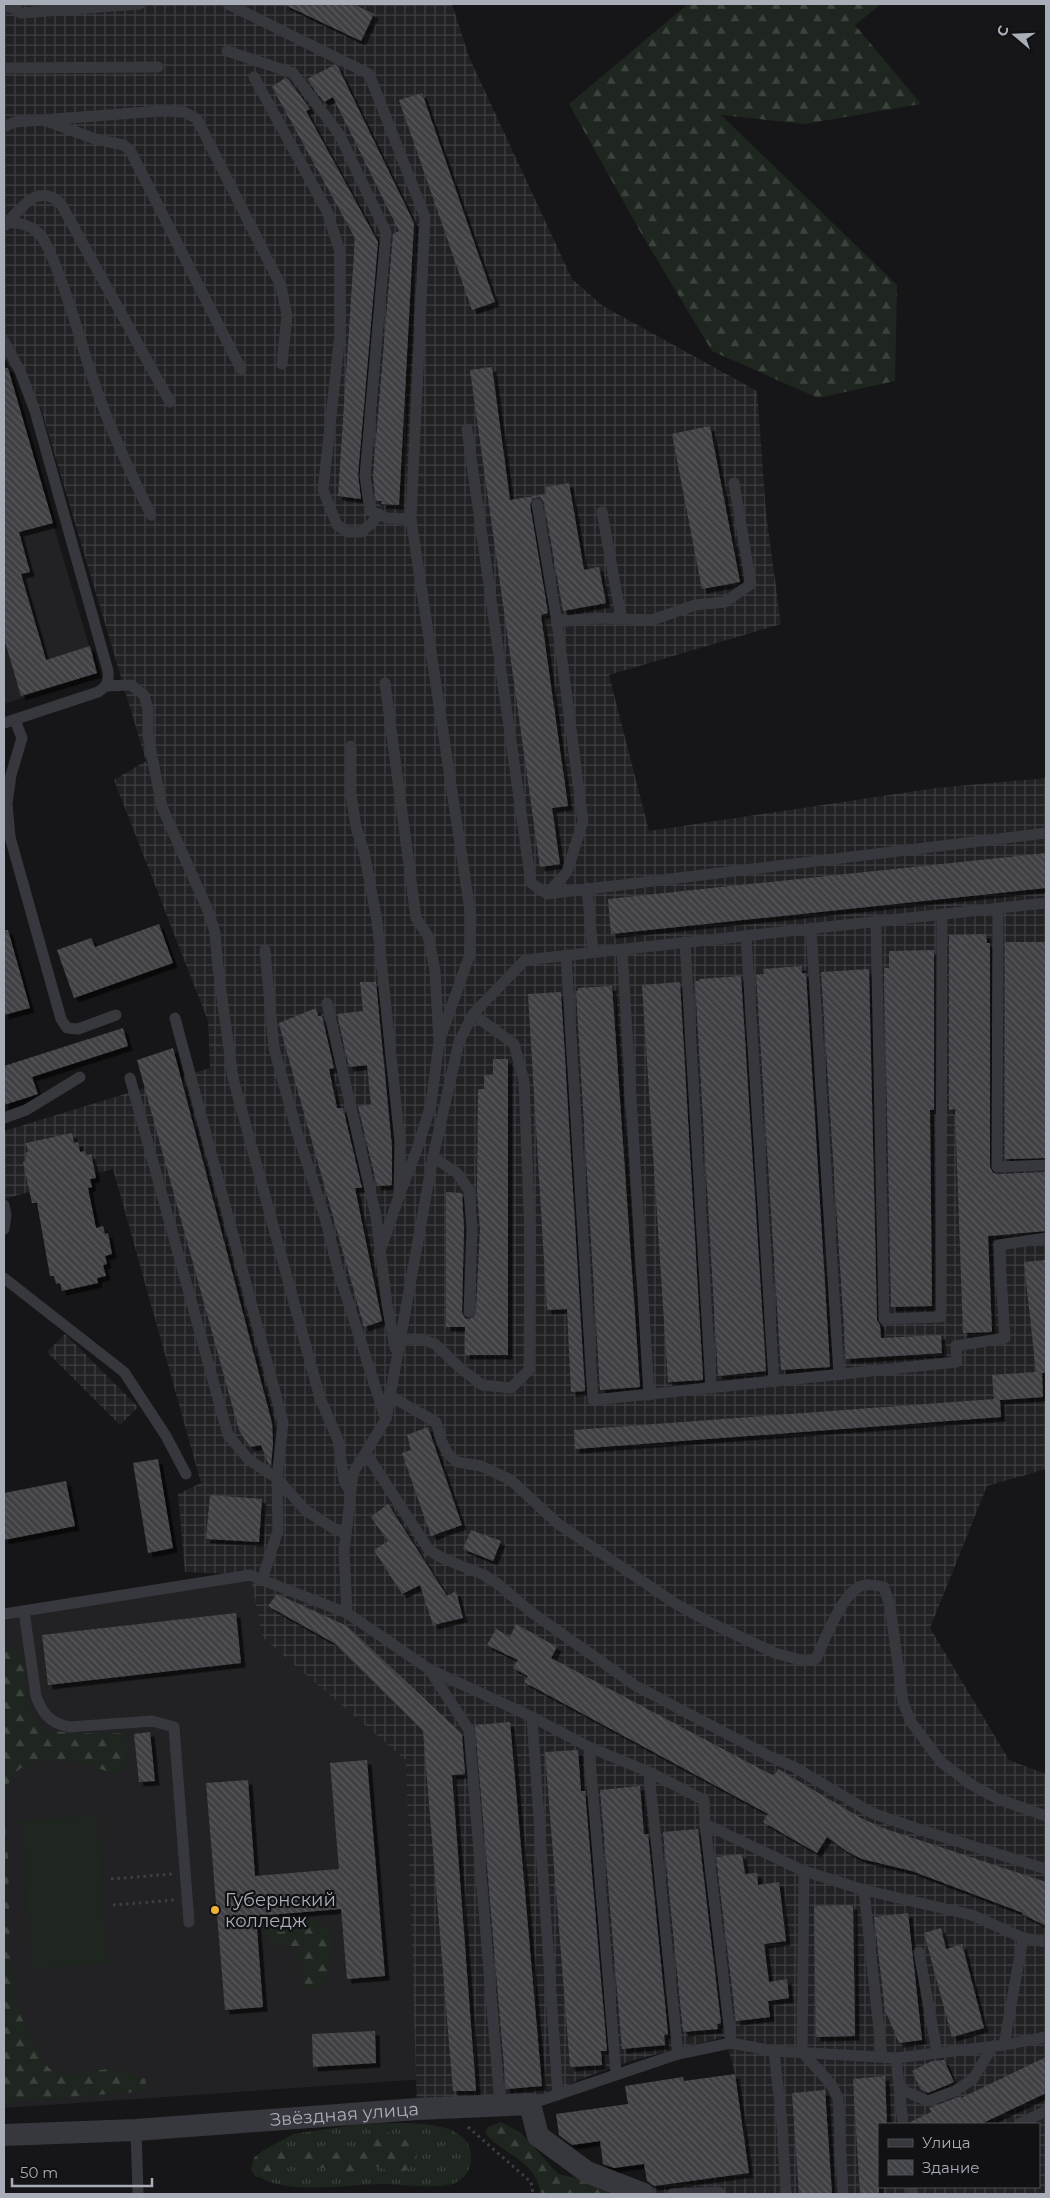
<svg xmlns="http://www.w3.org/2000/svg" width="1050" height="2198" viewBox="0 0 1050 2198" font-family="Montserrat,sans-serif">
	<defs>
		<pattern id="industrial-grid" width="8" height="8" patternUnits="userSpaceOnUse" patternTransform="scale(1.25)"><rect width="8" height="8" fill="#222225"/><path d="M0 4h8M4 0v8" fill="none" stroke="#3f3f43"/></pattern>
		<pattern id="grass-tufts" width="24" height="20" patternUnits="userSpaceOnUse" patternTransform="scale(1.25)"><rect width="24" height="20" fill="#1e261f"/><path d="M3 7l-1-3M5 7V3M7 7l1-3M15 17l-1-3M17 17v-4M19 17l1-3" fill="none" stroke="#3c433d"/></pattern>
		<pattern id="forest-firs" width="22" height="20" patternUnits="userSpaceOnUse" patternTransform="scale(1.25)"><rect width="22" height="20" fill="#1e261f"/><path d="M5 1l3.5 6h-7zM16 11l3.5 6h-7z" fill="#3c433d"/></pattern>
		<pattern id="building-back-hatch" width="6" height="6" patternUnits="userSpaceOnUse" patternTransform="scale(1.25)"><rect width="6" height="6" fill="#404145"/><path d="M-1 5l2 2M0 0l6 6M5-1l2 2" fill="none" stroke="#595a5e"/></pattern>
		<filter id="shadow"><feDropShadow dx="4.5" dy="4.5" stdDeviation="0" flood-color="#0009"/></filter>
	</defs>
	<rect width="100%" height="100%" fill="#161618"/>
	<g fill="#222225">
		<path d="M11,381L97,673L4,704V383Z"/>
		<path d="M250,1575L414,1741L440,2078L4,2108V1619Z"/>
	</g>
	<g fill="url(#industrial-grid)" fill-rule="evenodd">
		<path d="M4,4H452L469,57L572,279L603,306L757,391L766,513L781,624L609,675L649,831L936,788L1046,778V1469L987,1486L930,1628L1009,1760L1046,1774V2194H653L648,2187L749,2173L735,2074L725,2037L634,2060L578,2080L549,2096L417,2109L406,1760L263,1638L250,1575L185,1572L178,1494L201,1483L113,1169L4,1199V1131L210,1068L208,1021L114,780L146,761L41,409L4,358ZM879,2124H1039V2187H879Z"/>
		<path d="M65,1334L138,1407L120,1425L47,1352Z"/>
	</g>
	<path fill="url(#grass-tufts)" d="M361,2124C390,2124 475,2113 471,2160C470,2171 465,2178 455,2183C438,2190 402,2184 383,2184C347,2184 276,2198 251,2170L254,2158L262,2151L293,2134Z"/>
	<g fill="url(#forest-firs)">
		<path d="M688,4H881L855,25L921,104L805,124L721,115L897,285L895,381L818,398L712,351L641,233L569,104Z"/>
		<path d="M4,1647L13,1648L23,1658L27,1698L33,1722L47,1731L101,1734L122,1733L128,1750L124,1768L114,1774C83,1762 23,1744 7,1787C4,1795 5,1806 4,1814Z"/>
		<path d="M4,1817L8,1854L10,1961L17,2008L42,2061L54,2073L70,2075L107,2069L130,2072L145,2079L147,2091L4,2102Z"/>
		<path d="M295,1917C312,1919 320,1919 332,1932C331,1952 333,1979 317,1991L308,1990L303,1982L299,1946H281L270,1943L267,1929L271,1921Z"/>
		<path d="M501,2122L520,2132L558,2174L607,2185L624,2194H541C534,2159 508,2158 485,2133L488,2127Z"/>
		<path d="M385,2131L397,2138L408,2136L416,2138C422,2155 413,2175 393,2172C387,2172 382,2166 375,2167C366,2168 359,2176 349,2175C344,2174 340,2170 335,2169C325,2167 317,2169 307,2167C301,2166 295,2164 288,2164L272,2177H256L251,2170L254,2158L258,2154C269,2155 276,2149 287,2148C301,2146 315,2154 330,2153C343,2152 355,2146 368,2146Z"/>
	</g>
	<path fill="#1e261f" d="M97,1815L107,1964L32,1969L22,1820Z"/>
	<g fill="url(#building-back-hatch)" filter="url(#shadow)">
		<path d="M283,4H353L374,14L361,41Z"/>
		<path d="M334,65L338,67L414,223L399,505L381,504L382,501H376L373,476L393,234L399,231L333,97L324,102L307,79Z"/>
		<path d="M285,78L288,79L310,109L306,111L378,242L358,475L361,499L338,496L355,238L272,87Z"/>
		<path d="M422,93L495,302L472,310L399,100Z"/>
		<path d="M492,367L510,500L546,494L545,487L569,483L584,570L599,567L606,603L563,611L544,503L540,497L533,498L530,505L548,613L541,615L568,806L552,808L560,864L540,867L470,370Z"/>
		<path d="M4,368H8L53,523L19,532L30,572L21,574L46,660L90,646L97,673L21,696L4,638Z"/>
		<path d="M710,426L740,582L702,589L672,434Z"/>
		<path d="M1046,853V888L611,934L608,899Z"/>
		<path d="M159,924L173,963L74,998L57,950L91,938L95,947Z"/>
		<path d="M4,930H8L30,1008L4,1015Z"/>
		<path d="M986,934L987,943H990V1167L993,1173L997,1174L1046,1172V1231L988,1236L992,1332L963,1333L955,1109L949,1110V935Z"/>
		<path d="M1005,942H1046V1158L1005,1159Z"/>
		<path d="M934,950V1110H930L932,1306L891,1307L884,968H889V951Z"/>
		<path d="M802,966V973H806L830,1367L781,1370L756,975L764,974L763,969Z"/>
		<path d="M869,969L877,1320L880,1325L881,1338L941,1335L942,1353L846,1359L821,972Z"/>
		<path d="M741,976L766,1371L718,1376L695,981H699V979Z"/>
		<path d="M360,982H376L392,1147V1185L377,1186L358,1106L371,1105L367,1065L349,1067L337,1014L363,1011Z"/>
		<path d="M680,982L703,1377V1380L668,1382L642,985Z"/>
		<path d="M612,986L640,1387L600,1390L576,991H578V988Z"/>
		<path d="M561,992L585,1391L571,1392L567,1309L547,1310L528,994Z"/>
		<path d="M316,1008L318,1016H322L334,1068L329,1069L337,1108H343L362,1188H355L382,1321L364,1327L279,1024V1023Z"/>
		<path d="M123,1028L128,1046L32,1077L38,1094L4,1105V1066Z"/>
		<path d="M173,1048L272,1423L273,1444L271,1465L268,1463L261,1445L250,1447L239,1430L137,1060Z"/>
		<path d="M493,1059H508V1355H465V1327H446V1192L462,1193L464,1229L462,1312L465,1318L469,1319L475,1316L476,1312L480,1229L477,1192L478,1089H484V1075H493Z"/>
		<path d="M72,1133L74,1143L78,1142L80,1152L85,1151L86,1156L91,1154L96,1178L90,1179L92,1187L88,1188L96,1228L103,1226L105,1234L108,1233L112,1254L105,1256L107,1264L103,1265L106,1276L97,1278L98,1283L62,1291L60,1283L56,1284L54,1276H50L37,1203H32L23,1162L26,1161L25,1153L28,1152L26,1143Z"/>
		<path d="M1046,1260V1373H1042L1043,1397L1000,1400L1001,1417L575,1449L574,1430L994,1399L992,1375L1036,1372L1024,1262Z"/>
		<path d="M428,1427L462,1525L431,1536L402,1453L411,1450L407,1435Z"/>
		<path d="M158,1459L173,1548L148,1553L133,1463Z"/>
		<path d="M66,1481L75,1526L4,1540V1493Z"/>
		<path d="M210,1495L262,1499L259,1542L206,1539Z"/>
		<path d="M388,1504L447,1596L456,1591L463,1618L433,1625L420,1585L402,1594L374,1550L388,1541L371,1517Z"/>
		<path d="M471,1530L501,1541L493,1561L463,1549Z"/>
		<path d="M277,1594L347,1626L462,1734L465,1774L452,1775L476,2091H453L423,1731L334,1643L268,1606Z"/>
		<path d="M236,1613L241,1663L48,1685L42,1635Z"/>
		<path d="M516,1624L557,1647L551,1658L774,1776L778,1769L861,1818L883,1828L1046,1882V1926L1022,1914L1023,1913L912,1871L862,1859L848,1852L827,1837L817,1853L763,1822L768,1814L524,1682L528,1676L513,1668L518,1660L487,1645L496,1629L510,1637Z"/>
		<path d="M510,1722L542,2086L506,2089L475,1725Z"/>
		<path d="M150,1732L155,1781L139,1782L134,1734Z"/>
		<path d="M578,1750L581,1791H585L607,2051H601L602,2065L570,2067L545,1752Z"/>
		<path d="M367,1760L385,1976L347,1979L341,1909L256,1916L263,2007L225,2010L206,1783L248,1780L255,1876L339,1869L330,1763Z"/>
		<path d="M640,1786L644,1834H648L668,2034L664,2035L665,2045L622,2049L600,1790Z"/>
		<path d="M698,1829L721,2023L717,2024L718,2029L683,2032L663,1832Z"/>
		<path d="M742,1854L745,1874L757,1873L758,1885L779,1882L786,1941L764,1944L769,1982L787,1979L789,1998L768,2001L770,2017L736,2021L716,1857Z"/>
		<path d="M853,1905L855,2036L816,2037L814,1906Z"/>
		<path d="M908,1913L922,2040L899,2043L885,2010L874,1917Z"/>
		<path d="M941,1928L946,1949L962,1944L984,2028L952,2037L924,1933Z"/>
		<path d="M375,2031L376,2063L313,2067L312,2034Z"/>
		<path d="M1046,2057V2093L981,2124H910V2122L931,2112L929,2108L961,2096V2098Z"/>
		<path d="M944,2060L954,2082L928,2093L921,2090L912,2071L932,2061Z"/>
		<path d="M735,2074L749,2173L654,2186L647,2181L644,2164L614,2168L603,2164L600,2141L572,2145L559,2135L556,2114L628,2104L625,2086L683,2077L684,2081Z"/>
		<path d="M885,2076L887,2124H879V2194H860L853,2079Z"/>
		<path d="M825,2090L832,2194H799L792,2093Z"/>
	</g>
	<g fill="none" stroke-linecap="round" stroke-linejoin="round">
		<g stroke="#3d3f44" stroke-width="3" stroke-dasharray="2.5 4" stroke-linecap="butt">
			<path d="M111,1879L172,1874"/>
			<path d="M113,1905L175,1900"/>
			<path d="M468,2127L531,2182L533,2194"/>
		</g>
		<g stroke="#37383d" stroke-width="11">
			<path d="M228,4L369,74L425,217L411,519L471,917L470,954L439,1042"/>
			<path d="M4,6L13,8L21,13L140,4"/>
			<path d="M227,51L293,73L339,134L386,232L365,476L370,511L387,518L411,519"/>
			<path d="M4,68L158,67"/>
			<path d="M254,77L327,211L340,252V334L323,490L337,525L348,532H361L371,524L379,514"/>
			<path d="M47,121L95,139L124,145L131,152L241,369"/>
			<path d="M4,127L15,122L161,111L184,112L197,119L281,286L287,315L282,364"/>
			<path d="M7,223C20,222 33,226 41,236C48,245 52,257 56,267C71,303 80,341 93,379C108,425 129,470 151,515"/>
			<path d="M5,225C21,209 38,181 61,204L170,402"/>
			<path d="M4,341L20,371L35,411L108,671C109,682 107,686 98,692L4,723"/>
			<path d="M467,429L531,883L547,894"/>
			<path d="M537,504L557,622L583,821L567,872L547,894L1046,833"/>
			<path d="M602,512L621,617"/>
			<path d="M557,622L598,618L652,620L695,605L725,602L751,584L734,483"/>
			<path d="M385,683L416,918L428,936L435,970L439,1042L431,1105L416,1152L399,1196"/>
			<path d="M106,686L131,685L144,695L148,709V736L162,807L209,913L215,933L218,968L233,1078L320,1398L338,1440L344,1480L350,1492"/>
			<path d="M15,720L22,738L11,775L7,804L10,837L61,1019L67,1028L78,1029L116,1015"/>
			<path d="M351,746V794L356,827L364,852L377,921L400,1142L399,1196L381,1249"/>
			<path d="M587,888L593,952"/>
			<path d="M998,908L997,1167L1046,1165"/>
			<path d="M876,921L884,1319L941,1317L942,914"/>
			<path d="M811,928L839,1375"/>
			<path d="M746,936L774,1382"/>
			<path d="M685,942L711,1388"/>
			<path d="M622,949L649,1395"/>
			<path d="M265,950L274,1048L297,1132L326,1221L338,1270L385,1417"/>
			<path d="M566,955L593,1400L957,1362L956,1346L1005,1338L999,1245L1046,1238"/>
			<path d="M327,1003L376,1216L387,1304L395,1348"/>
			<path d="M175,1018L283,1422L277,1478L278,1530L262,1580"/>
			<path d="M130,1078L228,1435L249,1460L277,1478L305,1510L333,1528L346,1534"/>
			<path d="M4,1118L26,1110L80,1077"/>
			<path d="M433,1157L457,1173L469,1190L472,1229L469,1312"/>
			<path d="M4,1205L6,1215L4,1229"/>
			<path d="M4,1278L124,1372L166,1436L186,1474"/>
			<path d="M400,1339H421L435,1344L459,1367L482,1385L511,1388L529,1370L530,1235L524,1081L514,1044L473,1014"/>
			<path d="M390,1396L436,1422L442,1442L448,1454L457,1462L481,1466L511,1480L557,1523L676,1604L711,1623L775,1653L804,1661L816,1659C824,1641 841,1598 857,1588C865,1583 875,1585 884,1587L890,1606L903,1702L911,1722L941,1762L972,1785L998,1799L1046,1816"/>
			<path d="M366,1453L429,1550L442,1558L484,1575L498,1584L531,1612L636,1686L769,1756L794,1767L872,1813L918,1829L1046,1869"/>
			<path d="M24,1611L36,1696C42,1713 50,1723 69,1727L152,1721L174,1727L189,1922"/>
			<path d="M347,1613L429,1669L532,1717L589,1747L649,1772L704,1800L705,1824L804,1871L864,1890L972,1915L1023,1938L1046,1942"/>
			<path d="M4,1614L250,1575L347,1613L344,1551L353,1473L386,1419L433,1157L459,1042L473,1014L525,960L1046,903"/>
			<path d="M429,1669L469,1730L500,2104"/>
			<path d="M532,1717L558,2095"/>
			<path d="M589,1747L616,2073"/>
			<path d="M649,1772L678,2054"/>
			<path d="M705,1824L731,2043"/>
			<path d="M804,1871L802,2052L831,2084L838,2098L843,2194"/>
			<path d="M864,1890L882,2057"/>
			<path d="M919,1952L937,2052"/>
			<path d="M1004,2045L1023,1938"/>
			<path d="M774,2051L782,2124L786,2194"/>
			<path d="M896,2058L903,2124"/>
			<path d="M900,2089L928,2101L955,2091L973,2079L993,2046"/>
			<path d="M530,2104L678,2054L731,2043L774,2051L896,2058L1004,2045L1046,2037"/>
			<path d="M1019,2124L1046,2111"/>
			<path d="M136,2130L138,2194"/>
			<path d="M911,2187L913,2194"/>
			<path d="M672,2194L719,2192L721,2194"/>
		</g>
		<path stroke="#37383d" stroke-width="22" id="s1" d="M4,2135L136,2130L417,2109L530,2104L538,2136L587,2172L644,2194"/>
	</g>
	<circle fill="#f2b134" stroke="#111113" stroke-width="2" cx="215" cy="1910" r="5"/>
	<g text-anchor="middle" stroke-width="4.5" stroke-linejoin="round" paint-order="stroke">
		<g font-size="18" fill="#a8adb8" stroke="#111113" text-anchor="start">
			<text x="225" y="1906">Губернский<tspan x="225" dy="21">колледж</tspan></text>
		</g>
		<g font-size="18" fill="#a8adb8" stroke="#111113">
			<text dy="6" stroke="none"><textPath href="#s1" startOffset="341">Звёздная улица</textPath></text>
		</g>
	</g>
	<rect width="1050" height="2198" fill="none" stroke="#a8adb8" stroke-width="10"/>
	<rect x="878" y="2123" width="162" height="65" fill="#111113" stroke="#4d4f55"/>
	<rect x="888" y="2139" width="25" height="8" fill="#37383d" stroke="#4d4f55"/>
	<text x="922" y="2148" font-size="15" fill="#a8adb8">Улица</text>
	<rect x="888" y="2160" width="25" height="15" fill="url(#building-back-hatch)" stroke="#4d4f55"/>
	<text x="922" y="2173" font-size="15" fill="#a8adb8">Здание</text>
	<g transform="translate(1015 35) rotate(289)" stroke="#111113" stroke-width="4" paint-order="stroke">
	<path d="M0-4L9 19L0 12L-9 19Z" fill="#a8adb8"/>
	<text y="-8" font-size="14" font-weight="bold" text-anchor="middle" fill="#a8adb8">С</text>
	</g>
	<path d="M12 2178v8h140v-8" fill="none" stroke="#a8adb8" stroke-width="2.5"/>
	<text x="20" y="2178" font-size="15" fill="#a8adb8" stroke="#111113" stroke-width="4" paint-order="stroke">50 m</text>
</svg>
